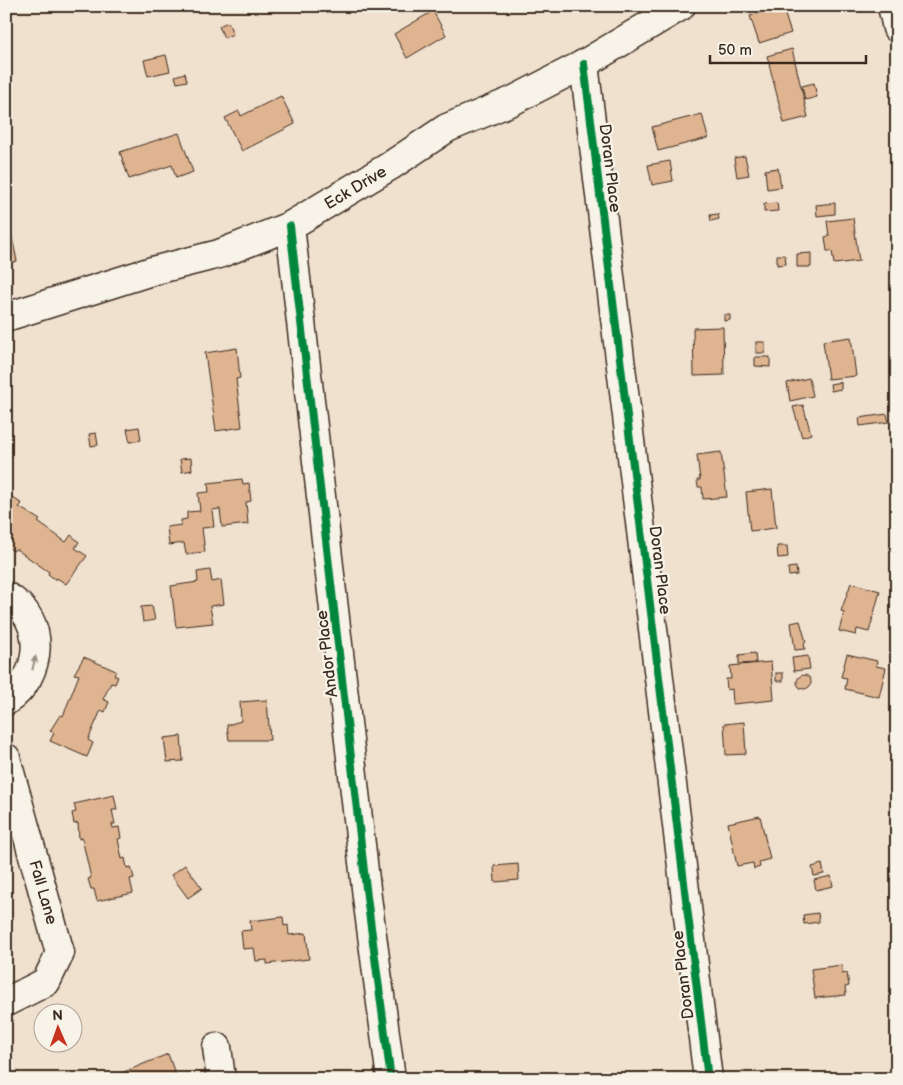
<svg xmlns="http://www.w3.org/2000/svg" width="903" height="1085" viewBox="0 0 903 1085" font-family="'Balsamiq Sans',sans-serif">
	<rect width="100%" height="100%" fill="#f0e0ce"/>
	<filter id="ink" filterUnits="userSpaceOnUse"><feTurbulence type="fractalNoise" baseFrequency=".02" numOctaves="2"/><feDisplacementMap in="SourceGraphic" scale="10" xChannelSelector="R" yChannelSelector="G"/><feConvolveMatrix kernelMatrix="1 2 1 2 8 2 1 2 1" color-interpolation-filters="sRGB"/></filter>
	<g filter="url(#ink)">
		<g fill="#dfb490" stroke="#3b2a1e">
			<path d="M782,6L791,33L759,43L750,16Z"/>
			<path d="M433,11L446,35L407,58L394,34Z"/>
			<path d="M228,22L233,34L224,38L219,26Z"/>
			<path d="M792,49L808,117L784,123L767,56Z"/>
			<path d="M166,55L170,71L148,76L144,60Z"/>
			<path d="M185,73L187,81L177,83L175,76Z"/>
			<path d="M814,83L817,97L805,100L802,86Z"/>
			<path d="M281,96L295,124L242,151L225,118L239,111L241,116Z"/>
			<path d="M702,114L708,138L658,151L652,127Z"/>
			<path d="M179,133L193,172L176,178L172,165L129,179L120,152Z"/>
			<path d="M745,156L749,175L737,177L734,158Z"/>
			<path d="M670,161L673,181L652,185L648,165Z"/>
			<path d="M778,168L781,187L767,189L765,170Z"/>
			<path d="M777,203L778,211L764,212V204Z"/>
			<path d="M835,203V214L817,216L816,205Z"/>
			<path d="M718,214L719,219L711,221L710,215Z"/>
			<path d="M853,218L859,261L834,264L832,251H827L825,237L829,236L827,221Z"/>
			<path d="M11,232L17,261L6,264V233Z"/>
			<path d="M811,253V267H797V254Z"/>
			<path d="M777,255H785L786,264L777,265Z"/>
			<path d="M724,315H730V320L724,321Z"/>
			<path d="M723,327L724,375L694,376L693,328Z"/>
			<path d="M851,337L856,376L828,379L823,341Z"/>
			<rect x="756" y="342" width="9" height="11"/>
			<path d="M237,348L240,378L236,379L242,427L216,431L205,353Z"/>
			<path d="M755,357H770V367L755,366Z"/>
			<path d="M809,378L813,396L790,401L787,383Z"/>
			<path d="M841,382V389L831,391L830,384Z"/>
			<path d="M803,405L811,434L802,437L793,407Z"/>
			<path d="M887,414L889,422L860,426L859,418Z"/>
			<path d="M139,427L141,440L130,442L127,429Z"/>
			<path d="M96,433L98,445L91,446L89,434Z"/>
			<path d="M6,448L11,458L6,460Z"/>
			<path d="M721,452L727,497L703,499L702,487H698L697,480H700L697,455Z"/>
			<path d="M191,458L192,470L182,472L180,459Z"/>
			<path d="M6,462L10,474L6,475Z"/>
			<path d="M242,479L243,484L249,483L251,501L246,502L248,524L222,527L220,509L212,510L214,527L202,528L205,552L186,554L184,543L169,545L167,527L181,525V520L187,519V512L200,511L198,493L209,492L208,483Z"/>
			<path d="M772,489L776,528L750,531L746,492Z"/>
			<path d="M9,495L22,504L19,507L40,520L38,522L66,542L71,535L79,542L75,548L87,556L66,584L57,578L56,580L48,574L49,572L16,549L13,551L6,546V499Z"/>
			<path d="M777,546H787L788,557L778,558Z"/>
			<path d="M796,567L797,575L789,576L788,568Z"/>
			<path d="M210,570L212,582L221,580L224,604L210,606L213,623L176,627L171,586L198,582L197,572Z"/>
			<path d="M851,583L880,591L869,632L857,629L856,635L839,631L844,612L841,611Z"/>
			<path d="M152,606L155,620L143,622L141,607Z"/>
			<path d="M800,621L806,642L804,643L805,649L795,650L791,623Z"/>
			<path d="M755,653L756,663L739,664V655Z"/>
			<path d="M847,654L877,661L876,666L886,668L879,697L845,689L847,678L841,677Z"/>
			<path d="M808,656L810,669L794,671L792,658Z"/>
			<path d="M84,657L116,671L114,675L118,677L115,684L111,683L103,699L109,702L105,712L101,710L88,740L93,743L87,757L50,741L54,733L50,731L60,715L63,716L79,675L74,674Z"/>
			<path d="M771,662L774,700L733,704L732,689L727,690L726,679H731L730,666Z"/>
			<rect x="776" y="673" width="7" height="8"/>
			<circle cx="804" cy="682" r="7"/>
			<path d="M267,700L270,740H229L227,725L241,721L240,702Z"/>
			<path d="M744,722L746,754L726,755L724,724Z"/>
			<path d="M181,736L183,761L167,762L164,738Z"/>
			<path d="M114,795L117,810H112L115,824H112L113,828L119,827L121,838L118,839L122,859L125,858L127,868L131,867L134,878L130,879L133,893L97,901L94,889H91L88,879L91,878L82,838L79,839L78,823L74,824L72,813L76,812L74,804Z"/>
			<path d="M760,816L770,859L759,862L760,867L754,869L753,863L737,866L728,823Z"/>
			<path d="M518,864L519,880L495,882L494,866Z"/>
			<path d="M822,864L824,874L814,876L812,867Z"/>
			<path d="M185,865L202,888L188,898L171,875Z"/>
			<path d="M831,876L833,886L816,890L814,880Z"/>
			<path d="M818,913L819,922L804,924L803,915Z"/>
			<path d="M283,917L284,926L288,925L289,935L306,933L309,959L267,964V960L256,961L254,948L243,949L241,931L251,930L250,921Z"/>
			<path d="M842,965V974L847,973L849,986L845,987L846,995L815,998L811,969Z"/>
			<path d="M168,1054L177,1079H107Z"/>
		</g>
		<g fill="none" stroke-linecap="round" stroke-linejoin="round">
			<defs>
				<g id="minor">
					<path d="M892,6L897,28"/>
					<path d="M584,64L708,1079"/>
					<path d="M290,226L367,897L391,1079"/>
					<path d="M6,317L152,271L219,254L290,226L390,166L447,128L512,101L584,64L681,6"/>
					<path d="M6,596C48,619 43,677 6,701"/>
					<path d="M6,758L60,953L46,982L6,1002"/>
					<path d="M217,1047L221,1079"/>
				</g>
			</defs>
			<use href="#minor" stroke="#3b2a1e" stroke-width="31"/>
			<use href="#minor" stroke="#f7f3e8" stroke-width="28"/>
			<defs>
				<g id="cycleway">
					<path d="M584,64L708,1079"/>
					<path d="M290,226L367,897L391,1079"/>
				</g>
			</defs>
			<use href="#cycleway" stroke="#f7f3e8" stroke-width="11"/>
			<use href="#cycleway" stroke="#00873e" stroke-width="8"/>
		</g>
		<defs><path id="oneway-solid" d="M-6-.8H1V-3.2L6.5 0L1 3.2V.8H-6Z" transform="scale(1.25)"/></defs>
		<use fill="#998e83" href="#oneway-solid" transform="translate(34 663) rotate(-76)"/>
	</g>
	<g text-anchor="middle" stroke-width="4.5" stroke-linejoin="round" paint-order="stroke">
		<g font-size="16" fill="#3b2a1e" stroke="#f7f3e8">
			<text transform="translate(611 168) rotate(83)" y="6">Doran Place</text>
			<text transform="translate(355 187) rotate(-31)" y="6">Eck Drive</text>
			<text transform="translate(661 570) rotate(83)" y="6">Doran Place</text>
			<text transform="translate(326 654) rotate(-97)" y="6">Andor Place</text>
			<text transform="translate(44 892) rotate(74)" y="6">Fall Lane</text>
			<text transform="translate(682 975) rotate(-97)" y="6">Doran Place</text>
		</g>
	</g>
	<rect width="903" height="1085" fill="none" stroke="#f7f3e8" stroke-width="25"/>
	<rect x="12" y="12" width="878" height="1060" fill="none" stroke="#3b2a1e" stroke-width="2" filter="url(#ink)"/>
	<g transform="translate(58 1028) rotate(358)"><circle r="24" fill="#f7f3e8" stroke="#aca397"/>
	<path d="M0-4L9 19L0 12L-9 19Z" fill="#c8321e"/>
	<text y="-8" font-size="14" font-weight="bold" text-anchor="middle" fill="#3b2a1e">N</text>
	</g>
	<path d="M710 55v8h156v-8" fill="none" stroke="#3b2a1e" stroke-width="2.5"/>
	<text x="718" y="55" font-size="15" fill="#3b2a1e" stroke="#f7f3e8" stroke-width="4" paint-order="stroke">50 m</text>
</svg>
